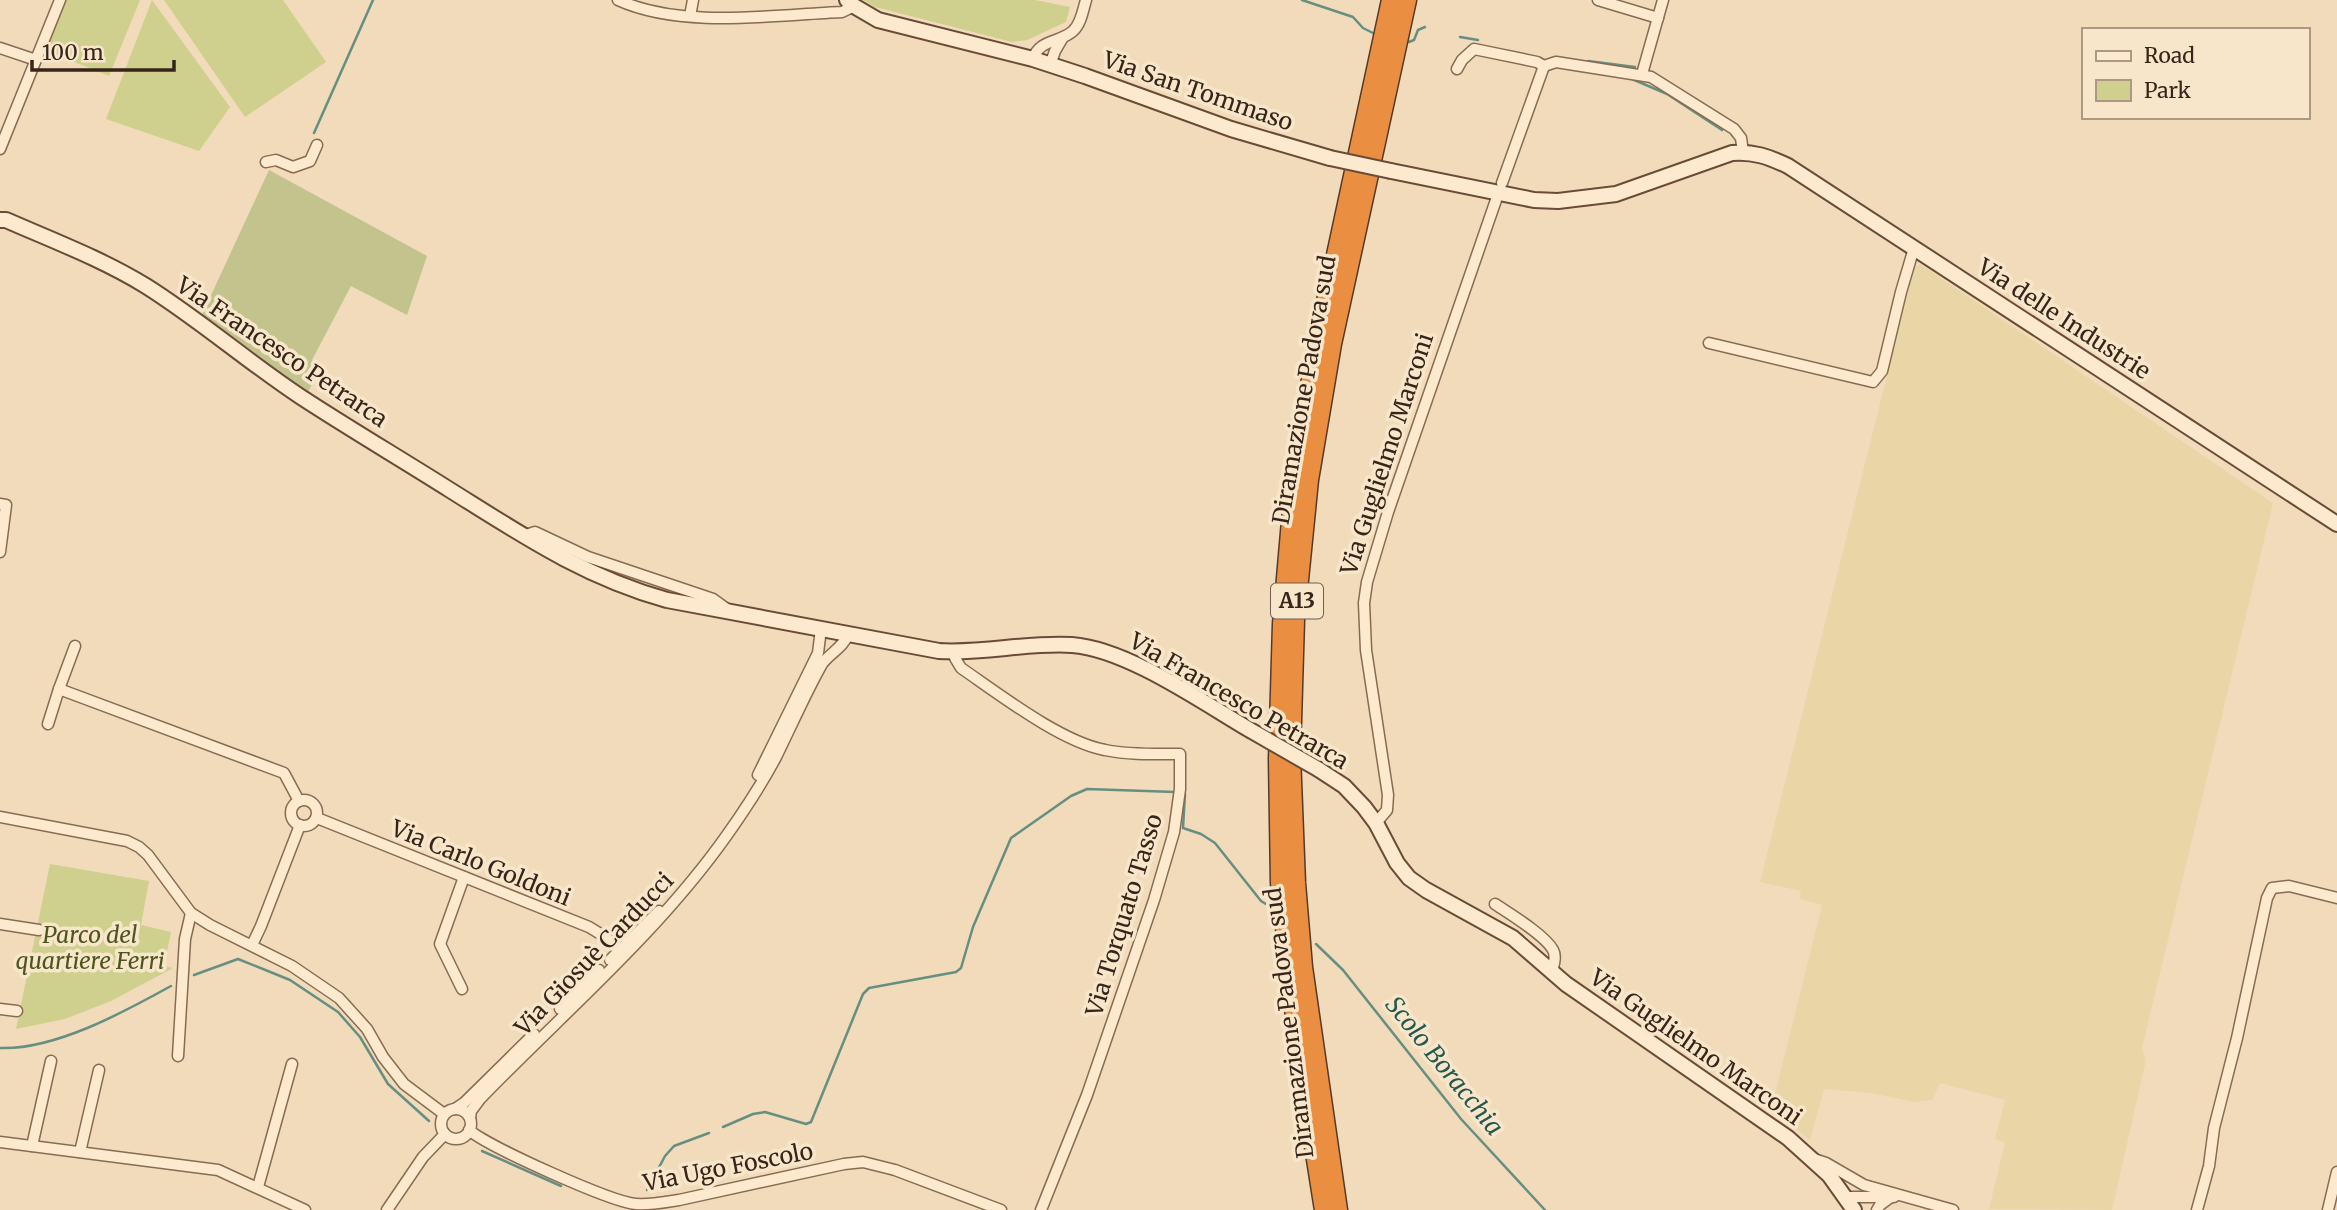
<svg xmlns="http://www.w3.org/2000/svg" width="2337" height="1210" viewBox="0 0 2337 1210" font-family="Merriweather,serif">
	<rect width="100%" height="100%" fill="#f1dbba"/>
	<path fill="#e8d6a7" d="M1920,264L2273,503L2142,1048L2146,1060L2112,1210L1989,1209L2005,1142L1995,1139L2005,1100L1940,1083L1932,1100L1914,1102L1872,1093L1824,1089L1810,1140L1771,1110L1822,905L1800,899L1801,891L1760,882L1914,268Z"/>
	<g fill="#cfd08e">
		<path d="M65,0H140L109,76L45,50Z"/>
		<path d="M152,0L230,107L199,151L106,119Z"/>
		<path d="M164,0H283L326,62L245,117Z"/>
		<path d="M863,0H1035L1070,7L1066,22L1027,40L1012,42L875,7Z"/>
		<path d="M50,864L149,881L141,925L171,932L164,966L173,968L111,1001L65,1019L16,1029Z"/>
	</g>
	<path fill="#c3c38e" d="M269,170L427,256L407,315L351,286L312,360L321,368L308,392L200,319Z"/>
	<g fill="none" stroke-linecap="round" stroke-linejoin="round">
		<g stroke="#668f81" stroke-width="2.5">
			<path d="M1302,0L1353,17L1363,28L1373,33"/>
			<path d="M1460,37L1478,40"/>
			<path d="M1409,42L1414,40L1418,30L1425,27"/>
			<path d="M1588,61L1635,67"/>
			<path d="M1632,79L1667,94L1722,130"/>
			<path d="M314,133L373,0"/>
			<path d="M1185,794L1183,828L1201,834L1215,843L1261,901L1269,906"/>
			<path d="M1316,944L1343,970L1461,1119L1545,1210"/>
			<path d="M194,975L238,959L290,980L338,1012L360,1037L388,1084L429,1121"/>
			<path d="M0,1048C55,1050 124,1012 171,986"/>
			<path d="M723,1127L753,1114L765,1112L806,1124L811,1122L863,994L869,988L956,972L961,968L973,927L1011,838L1071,796L1087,789L1175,792"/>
			<path d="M482,1151L561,1186"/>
			<path d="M647,1190L665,1156L674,1146L709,1133"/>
		</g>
		<defs>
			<g id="street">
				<path d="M618,0C682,29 772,15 842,12L854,6"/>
				<path d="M1598,0L1658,18"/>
				<path d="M690,16L693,0"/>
				<path d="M0,48L36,60"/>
				<path d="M1033,59C1039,39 1060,43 1073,31C1081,24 1083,10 1086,0"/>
				<path d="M1050,65L1055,51L1062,39"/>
				<path d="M1457,69L1462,60L1474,49L1537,62L1544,66L1556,62L1651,77L1734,129L1741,138L1743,152"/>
				<path d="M1642,74L1663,0"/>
				<path d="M0,149L60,0"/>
				<path d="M266,162L276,160L293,167L310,161L317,145"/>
				<path d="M1502,183L1544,66"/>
				<path d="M1709,343L1873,382L1882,371L1901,292L1914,248"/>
				<path d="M0,504L6,505L0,552"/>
				<path d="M523,536L535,532L588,557L713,599L727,609"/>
				<path d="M955,652V658L961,668C999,694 1061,742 1105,750C1129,755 1156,754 1180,754V789L1174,832L1154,900L1087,1095L1041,1210"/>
				<path d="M59,689L75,646"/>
				<path d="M48,724L59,689L284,773L299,801"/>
				<path d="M758,775L818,653L821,629"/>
				<circle cx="304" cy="813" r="13"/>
				<path d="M0,817L127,841L139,847L148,855L191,913L210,925L292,966L339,998L367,1029L383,1057L404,1084L444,1114"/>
				<path d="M317,818L589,927L607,938L622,953"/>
				<path d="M1376,823L1387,810L1388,795L1366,650L1364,603L1367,582L1388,512L1496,200"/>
				<path d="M1495,904C1510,914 1545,935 1553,950C1557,957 1553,966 1552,973"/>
				<path d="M0,924L39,930"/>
				<path d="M252,945L261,926L300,825"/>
				<path d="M610,960L659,911"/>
				<path d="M462,989L440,944L464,877"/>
				<path d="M0,1009L17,1011"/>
				<path d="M560,1009L599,970"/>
				<path d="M178,1056L185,939L191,913"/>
				<path d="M455,1109L464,1103L534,1034"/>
				<circle cx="456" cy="1124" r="15"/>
				<path d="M470,1118L471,1111L480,1099C563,1013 657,934 727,835C744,811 761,785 775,759C791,727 805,694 822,664C830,653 844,647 848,634"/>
				<path d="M469,1130C489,1147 611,1202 636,1204C651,1205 665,1202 679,1200L844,1164L863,1162L895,1170L1001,1210"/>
				<path d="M0,1142L218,1170L305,1210"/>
				<path d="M32,1146L51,1061"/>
				<path d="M80,1152L99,1070"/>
				<path d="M1814,1159L1826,1163L1864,1185L1953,1210"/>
				<path d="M258,1187L292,1064"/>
				<path d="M1846,1197H1894"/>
				<path d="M387,1210L423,1157L445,1134"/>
				<path d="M1877,1210L1880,1205L1891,1197"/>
				<path d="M2197,1210L2209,1166L2214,1128L2237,1038L2267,898L2272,888L2289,886L2337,898"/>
				<path d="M2328,1210L2337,1172"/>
			</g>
			<g id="secondary">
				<path d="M847,0L854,6L878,20L1033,59L1085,76L1231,129L1330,158"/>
				<path d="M1391,171L1534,200L1558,201L1616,194L1732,153C1753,151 1769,157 1788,166L2337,524"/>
				<path d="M0,220H6C54,241 102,259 146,286C200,320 248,362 301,397C350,429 401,459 450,490C522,535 584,577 667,600L939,651C983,654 1028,642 1072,645C1127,649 1202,702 1250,730"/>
				<path d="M1318,769L1344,786L1364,807L1376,823L1397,863L1409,878L1426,890L1513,938L1566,984L1788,1138L1829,1175L1854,1210"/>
			</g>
			<g id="highway">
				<path d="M1324,1210L1299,1052L1280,883L1278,759L1282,624L1295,475L1317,343L1391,0"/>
				<path d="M1338,1210L1303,967L1296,883L1291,755L1295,620L1309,480L1332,344L1407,0"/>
			</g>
		</defs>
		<use href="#street" stroke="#896a53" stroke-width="13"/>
		<use href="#secondary" stroke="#6b4b37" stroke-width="18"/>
		<use href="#highway" stroke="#563928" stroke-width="21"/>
		<use href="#street" stroke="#fce9ce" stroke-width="10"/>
		<use href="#secondary" stroke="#fce9ce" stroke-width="14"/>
		<use href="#highway" stroke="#ea8e41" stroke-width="18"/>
		<defs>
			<g id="secondary-bridge">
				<path d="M1330,158L1391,171"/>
				<path d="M1250,730L1318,769"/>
			</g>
		</defs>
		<use href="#secondary-bridge" stroke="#6b4b37" stroke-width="18" stroke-linecap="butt"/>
		<use href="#secondary-bridge" stroke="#fce9ce" stroke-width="14"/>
	</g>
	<g text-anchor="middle" stroke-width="7" stroke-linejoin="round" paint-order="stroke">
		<rect fill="#f8e6ca" stroke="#715f4f" stroke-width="2" x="1271" y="583.5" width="52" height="35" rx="5"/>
		<g font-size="21" font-weight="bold" fill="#37251a">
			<text x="1297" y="608">A13</text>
		</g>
		<g font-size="23" fill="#37251a" stroke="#f8e6ca">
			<text transform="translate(1198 91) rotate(19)" y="8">Via San Tommaso</text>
			<text transform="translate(2064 319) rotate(33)" y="8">Via delle Industrie</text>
			<text transform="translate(282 352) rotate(34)" y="8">Via Francesco Petrarca</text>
			<text transform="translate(1304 390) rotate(-80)" y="8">Diramazione Padova sud</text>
			<text transform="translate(1387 454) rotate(-72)" y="8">Via Guglielmo Marconi</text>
			<text transform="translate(1239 701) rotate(30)" y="8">Via Francesco Petrarca</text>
			<text transform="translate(481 863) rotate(22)" y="8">Via Carlo Goldoni</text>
			<text transform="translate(1124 915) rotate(-73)" y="8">Via Torquato Tasso</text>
			<text transform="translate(594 954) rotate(-46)" y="8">Via Giosuè Carducci</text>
			<text transform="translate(1289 1023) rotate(-97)" y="8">Diramazione Padova sud</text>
			<text transform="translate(1696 1047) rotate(35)" y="8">Via Guglielmo Marconi</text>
			<text transform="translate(728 1167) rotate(-11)" y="8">Via Ugo Foscolo</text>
		</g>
		<g font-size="23" font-style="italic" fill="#4d551e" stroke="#f8e6ca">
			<text x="90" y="943">Parco del<tspan x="90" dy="26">quartiere Ferri</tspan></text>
		</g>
		<g font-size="24" font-style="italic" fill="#275850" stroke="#f8e6ca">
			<text transform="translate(1444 1066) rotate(51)" y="8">Scolo Boracchia</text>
		</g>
	</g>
	<rect x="2082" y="28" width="228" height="91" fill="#f8e6ca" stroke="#ab9984" stroke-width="2"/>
	<rect x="2096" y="51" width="35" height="10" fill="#fce9ce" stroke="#ab9984" stroke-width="2"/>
	<text x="2144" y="63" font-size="21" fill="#37251a">Road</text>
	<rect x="2096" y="80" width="35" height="21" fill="#cfd08e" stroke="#ab9984" stroke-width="2"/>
	<text x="2144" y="98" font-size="21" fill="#37251a">Park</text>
	<path d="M32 60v10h142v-10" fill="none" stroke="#37251a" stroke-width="3.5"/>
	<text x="42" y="60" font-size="21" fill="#37251a" stroke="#f8e6ca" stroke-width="5" paint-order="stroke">100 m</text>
</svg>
